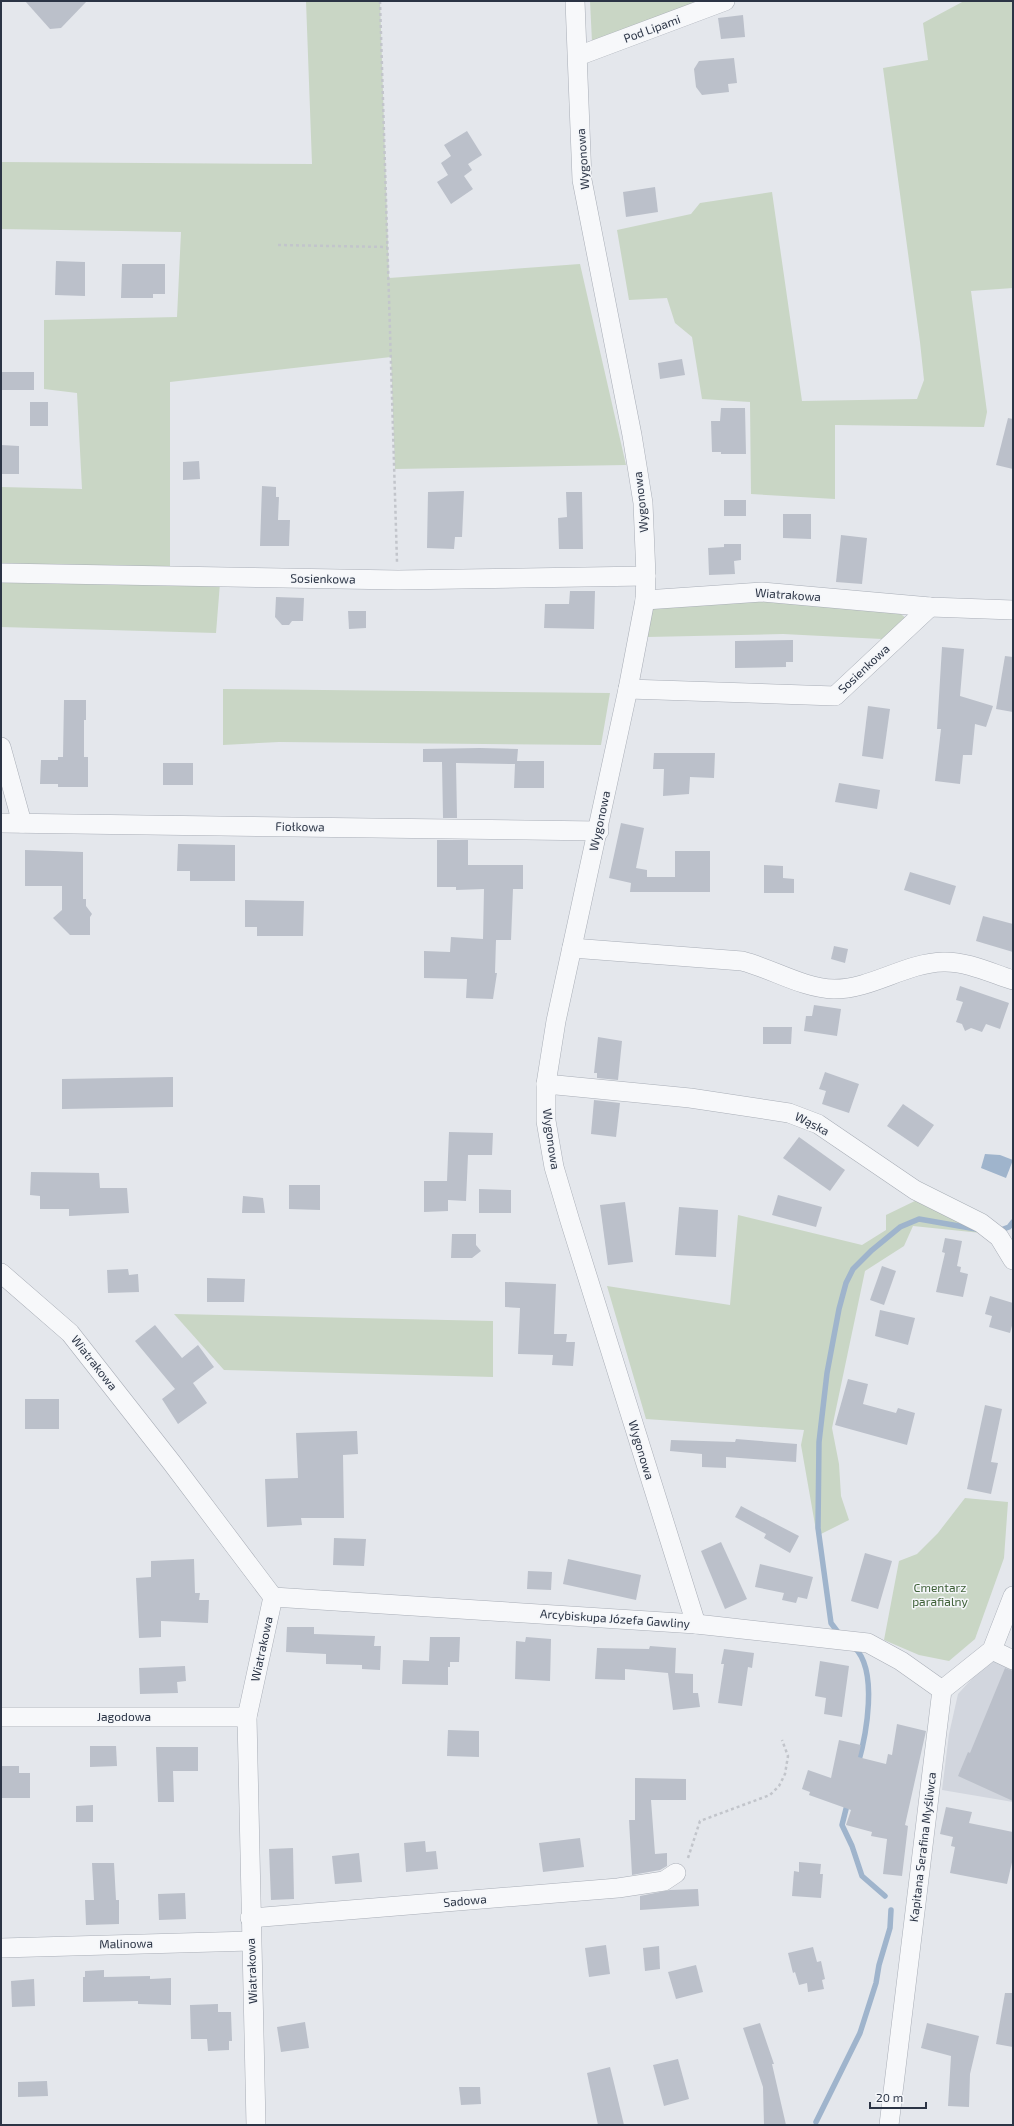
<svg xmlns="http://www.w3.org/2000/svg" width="1014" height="2126" viewBox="0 0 1014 2126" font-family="'Exo 2',sans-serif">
	<rect width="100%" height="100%" fill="#e4e7ec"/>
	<path fill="#d2d6de" d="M990,1659L1013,1669V1802L942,1790L949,1734L958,1694Z"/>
	<g fill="#c9d6c5">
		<path d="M306,1H380L389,278L580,264L626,465L395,469L391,357L170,382V569L1,566V487L82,489L77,393L44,389V320L177,317L181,232L1,229V162L312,164Z"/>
		<path d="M590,1H704L592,42Z"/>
		<path d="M964,1H1013V288L971,291L987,412L984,427L835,425V499L751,494L750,402L702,399L692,337L675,323L667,298L629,300L617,230L691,214L700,203L772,192L802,401L917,399L924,380L920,342L883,68L928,60L923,23Z"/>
		<path d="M1,580L220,583L216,633L1,627Z"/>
		<path d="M748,599L897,611L907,619L882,639L783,634L647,637L652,607Z"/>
		<path d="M223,689L610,693L601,745L279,742L223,745Z"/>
		<path d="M919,1199L981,1233L913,1226L904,1246L865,1271L832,1428L839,1464L841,1496L849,1520L817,1536L801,1445L804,1430L646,1419L607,1286L730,1305L738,1215L862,1245L886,1230V1215Z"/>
		<path d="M174,1314L493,1321V1377L224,1370Z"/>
		<path d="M965,1498L1008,1502L1004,1558L975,1639L949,1661L919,1655L884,1640L899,1561L917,1554L938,1533Z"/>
	</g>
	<path fill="#9fb4cc" d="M985,1154L1000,1155L1013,1160L1006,1178L981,1168Z"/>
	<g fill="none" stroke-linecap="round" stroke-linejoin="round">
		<g stroke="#9fb4cc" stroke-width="5.5">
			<path d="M998,1231L1009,1227L1013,1222"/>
			<path d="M840,1635L831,1623L818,1528L819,1442L827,1373L839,1309L846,1283L853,1269L872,1250L900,1227L919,1219L976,1229"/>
			<path d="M854,1647C879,1670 866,1736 858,1764"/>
			<path d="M848,1801L842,1825L852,1846L862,1876L885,1896"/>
			<path d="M816,2122L860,2033L876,1983L879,1965L890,1928L891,1910"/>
		</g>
	</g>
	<g fill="#bbc0ca">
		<path d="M25,1H87L61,28L50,29Z"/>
		<path d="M743,15L745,37L721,39L718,18Z"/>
		<path d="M734,58L737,83L728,84L729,92L702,95L696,87L694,69L699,61Z"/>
		<path d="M467,131L482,155L468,164L472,170L464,176L473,189L451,204L437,182L448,175L441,163L451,156L444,145Z"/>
		<path d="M655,187L658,212L626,217L623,192Z"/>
		<path d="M56,261L85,262V296L55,295Z"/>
		<path d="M122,264H165V294H153V298H121Z"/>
		<path d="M682,359L685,375L660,379L658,363Z"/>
		<rect x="1" y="372" width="33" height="18"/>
		<rect x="30" y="402" width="18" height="24"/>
		<path d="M721,408H745L746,454H721V452H712L711,421H720Z"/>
		<path d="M1008,418L1013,419V469L996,465Z"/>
		<path d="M1,445L19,446V474H1Z"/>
		<path d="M199,461L200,479L183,480V462Z"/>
		<path d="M262,486L276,487V497H279L278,520H290L289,546H260Z"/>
		<path d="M464,491L462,537H455L454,549L427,548L428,492Z"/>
		<path d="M566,492H582L583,549H559L558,518L567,517Z"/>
		<rect x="724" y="500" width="22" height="16"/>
		<path d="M783,514H811V539L783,538Z"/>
		<path d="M841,535L867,538L862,584L836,582Z"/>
		<path d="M724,544H741V560L734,561L735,574L709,575L708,548L724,547Z"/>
		<path d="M570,591H595L594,629L544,628L545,604H569Z"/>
		<path d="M276,597L304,598L303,621H292L289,625H282L275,617Z"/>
		<path d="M348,611H366V628L349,629Z"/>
		<path d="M793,640V662H786V667L735,668V641Z"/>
		<path d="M942,647L964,649L960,696L993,706L986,727L975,724L972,755H963L960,784L935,781L941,729H937Z"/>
		<path d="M1005,656L1013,657V712L996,709Z"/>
		<path d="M64,700H86V720H84V757H88V787H58V784H40L41,760H58V757H63Z"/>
		<path d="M868,706L890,709L883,759L862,756Z"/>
		<path d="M480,748L518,749L517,761H544V788H514L515,764L456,763L457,818H443L442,762H423V749Z"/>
		<path d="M654,753H715L714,778L690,777L689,794L663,796L664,769H653Z"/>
		<rect x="163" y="763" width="30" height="22"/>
		<path d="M839,783L880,790L877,809L835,802Z"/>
		<path d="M621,823L644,828L636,868L647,870V877H675V851H710V892H630L631,883L609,878Z"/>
		<path d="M437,840H468V865H523V889H513L511,940H496L495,973H497L493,999L466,998L467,979L424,978V951L450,952L451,937L483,939L484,889L456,890V887H437Z"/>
		<path d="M178,844L235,845V881H190V871H177Z"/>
		<path d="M25,850L83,852V899H86V906L92,914L90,917V935H70L53,918L62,910V886H25Z"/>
		<path d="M764,865L783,866V878L794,879V893H764Z"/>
		<path d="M910,872L956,886L950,905L904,890Z"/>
		<path d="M245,900L304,901L303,936H257V927H245Z"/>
		<path d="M983,916L1013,924V952L976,941Z"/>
		<path d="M834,946L848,949L845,963L831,959Z"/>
		<path d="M960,986L1009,1003L1000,1029L986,1024L982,1032L971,1028L965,1031L962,1024L956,1022L963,1002L956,1000Z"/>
		<path d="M814,1005L841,1009L837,1036L804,1031L806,1016H812Z"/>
		<path d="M763,1027H792L791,1044H763Z"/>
		<path d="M598,1037L622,1041L618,1080L597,1078V1073H594Z"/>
		<path d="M825,1072L859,1084L849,1113L822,1104L826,1091L819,1089Z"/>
		<path d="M173,1077V1107L62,1109V1079Z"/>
		<path d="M594,1100L620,1103L616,1137L591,1134Z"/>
		<path d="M903,1104L934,1125L918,1147L887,1126Z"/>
		<path d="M449,1132L493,1133L492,1155H468L466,1201L448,1200V1211L424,1212V1181H447Z"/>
		<path d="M799,1137L845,1170L830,1191L783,1158Z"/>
		<path d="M31,1172L99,1173L100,1188H127L129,1213L69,1216V1209H40V1196L30,1195Z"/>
		<path d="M289,1185H320V1210L289,1209Z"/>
		<path d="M479,1189L511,1190V1213H479Z"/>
		<path d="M778,1195L822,1207L816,1227L772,1215Z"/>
		<path d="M243,1196L263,1198L265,1213H242Z"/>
		<path d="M625,1202L633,1262L608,1265L600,1205Z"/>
		<path d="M679,1207L718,1210L716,1257L675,1255Z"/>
		<path d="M452,1234H476V1245L481,1251L472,1258H451Z"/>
		<path d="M945,1238L962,1241L957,1266L961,1267L960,1272L968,1274L963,1297L936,1292L945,1253L942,1252Z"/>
		<path d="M882,1266L896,1271L884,1305L870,1300Z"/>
		<path d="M128,1269L129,1275L138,1274L139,1292L108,1293L107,1270Z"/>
		<path d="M207,1278L245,1279L244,1302H207Z"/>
		<path d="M505,1282L556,1284L554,1334H567L566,1342H575L573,1366L552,1365L553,1355L518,1354L520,1308L505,1307Z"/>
		<path d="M990,1296L1013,1303V1322L1010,1333L989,1327L992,1316L985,1314Z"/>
		<path d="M880,1310L915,1318L908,1345L875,1336Z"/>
		<path d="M155,1325L182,1358L198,1345L214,1367L193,1383L207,1403L178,1424L162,1399L175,1389L135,1341Z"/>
		<path d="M848,1379L868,1384L863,1404L896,1413L898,1408L915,1413L907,1445L835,1425Z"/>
		<rect x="25" y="1399" width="34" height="30"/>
		<path d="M985,1405L1002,1409L991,1462L998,1463L991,1494L967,1489Z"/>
		<path d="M357,1431L358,1454L343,1455L344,1518H301L302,1525L267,1527L265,1479L298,1478L296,1433Z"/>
		<path d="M736,1439L797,1444L796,1462L726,1457V1468L702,1467V1454L670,1451L671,1440L735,1442Z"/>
		<path d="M741,1506L799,1536L790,1553L764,1538L766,1534L735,1517Z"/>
		<path d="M334,1538L366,1539L364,1566L333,1565Z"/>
		<path d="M721,1542L747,1599L725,1609L701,1551Z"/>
		<path d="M865,1553L892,1561L878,1609L851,1601Z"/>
		<path d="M194,1559L195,1593H200L199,1600H209L208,1623L161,1621V1637L139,1638L136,1578L151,1577V1561Z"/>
		<path d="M568,1559L641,1575L636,1600L563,1584Z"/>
		<path d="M760,1564L813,1577L807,1599L798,1597L796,1603L782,1600L784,1593L755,1587Z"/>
		<path d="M528,1571L552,1572L551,1590L527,1589Z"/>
		<path d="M287,1627H314V1634L375,1636L374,1646H381L380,1670L362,1669V1665L326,1664V1654L286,1652Z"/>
		<path d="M430,1637H460L459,1662H450V1667H448V1685L402,1684L403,1660L429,1661Z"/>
		<path d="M526,1637L551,1639L550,1681L515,1679L516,1641L525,1642Z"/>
		<path d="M650,1646L676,1648L675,1673L693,1674V1693H698L700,1707L673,1710L668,1673L625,1669V1680L595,1679L597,1648L649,1649Z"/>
		<path d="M724,1649L754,1653L752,1668L748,1667L742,1706L718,1703L724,1664H721Z"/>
		<path d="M820,1661L849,1666L842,1717L824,1714L826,1698L815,1696Z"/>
		<path d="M185,1666L186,1681L177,1682L178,1693L140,1694L139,1668Z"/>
		<path d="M1005,1668L1013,1671V1801L958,1776L968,1752L970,1753Z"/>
		<path d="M897,1724L926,1731L905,1825L908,1826L902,1876L883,1874L887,1839L871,1836L872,1832L846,1825L851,1810L809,1795L810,1792L802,1789L808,1770L831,1778L839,1740L861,1745L858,1757L886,1764L888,1754L892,1755Z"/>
		<path d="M448,1730L479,1731V1757L447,1756Z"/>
		<path d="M90,1746H116L117,1766L90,1767Z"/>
		<path d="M156,1747H198V1771H173L174,1802H158Z"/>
		<path d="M1,1766H19V1773H30V1798H1Z"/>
		<path d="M635,1778L686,1779V1800H651L655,1854L667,1853V1866L660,1870L632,1875L629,1820H635Z"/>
		<path d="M93,1805V1822H76V1806Z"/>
		<path d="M946,1807L972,1812L969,1823L1013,1832V1858L1007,1884L950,1873L955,1847L951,1846L953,1837L940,1834Z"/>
		<path d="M580,1838L584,1867L543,1872L539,1843Z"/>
		<path d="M425,1841L426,1852L436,1851L438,1869L406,1872L404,1843Z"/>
		<path d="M293,1848L294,1899L271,1900L269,1849Z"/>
		<path d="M359,1853L362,1882L335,1884L332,1856Z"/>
		<path d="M799,1862L821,1864L820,1874H823L821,1898L792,1896L794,1871L799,1872Z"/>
		<path d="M92,1863H114L116,1900H119V1924L86,1925L85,1900H94Z"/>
		<path d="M698,1889L699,1906L640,1910V1896L670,1890Z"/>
		<path d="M185,1893L186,1919L159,1920L158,1894Z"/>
		<path d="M606,1945L610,1974L589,1977L585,1948Z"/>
		<path d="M659,1946L660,1969L645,1971L643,1948Z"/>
		<path d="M813,1947L817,1962L821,1961L825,1979L822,1980L824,1989L808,1992L807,1983L799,1985L795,1972L793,1973L788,1953Z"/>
		<path d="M696,1965L703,1992L676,1999L668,1972Z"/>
		<path d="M104,1970V1977L150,1976V1979L171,1978V2005L138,2004V2001L83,2002V1977H85V1971Z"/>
		<path d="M34,1979L35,2006L12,2007L11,1981Z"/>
		<path d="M1005,1993H1013V2047L996,2044Z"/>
		<path d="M218,2004V2012H231L232,2041H229V2050L208,2051L207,2039H191L190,2005Z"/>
		<path d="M305,2022L309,2048L281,2052L277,2027Z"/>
		<path d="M760,2023L774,2064H772L786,2125H764L763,2087L743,2028Z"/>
		<path d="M927,2023L979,2036L970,2074L969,2107L948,2106L951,2056L921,2048Z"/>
		<path d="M678,2059L689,2099L664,2106L653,2065Z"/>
		<path d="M610,2067L613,2079L624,2125H598L587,2073Z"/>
		<path d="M47,2081L48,2096L18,2097V2082Z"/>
		<path d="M459,2087H480L481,2104L461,2105Z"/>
	</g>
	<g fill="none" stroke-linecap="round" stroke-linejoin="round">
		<defs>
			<g id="street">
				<path d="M575,1L582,180L632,435L643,503L646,576L645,600L628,689L556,1021L546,1084V1121L554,1167L570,1221L696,1624"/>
				<path d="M578,56L725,1"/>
				<path d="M1,573L398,580L646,576"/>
				<path d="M645,600L762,592L930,607L1013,610"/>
				<path d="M628,689L835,696L930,607"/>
				<path d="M1,747L22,823"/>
				<path d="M1,823L599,831"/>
				<path d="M572,948L742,961C773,969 802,988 834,989C872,989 905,963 943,962C966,961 991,973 1013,980"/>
				<path d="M546,1084L690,1098L789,1113L818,1124L915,1190L981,1223L999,1237L1013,1260"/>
				<path d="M1,1273L70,1333L172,1463L273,1597L247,1717L256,2125"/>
				<path d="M273,1597L696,1624L868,1643L901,1661L942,1690"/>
				<path d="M992,1650L1013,1660"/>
				<path d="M1,1717H247"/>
				<path d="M250,1918L618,1888L664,1881L676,1873"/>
				<path d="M1,1948L251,1941"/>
				<path d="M889,2125L942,1690L992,1650L1013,1596"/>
			</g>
		</defs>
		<use href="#street" stroke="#a9aeb7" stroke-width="20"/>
		<g stroke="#c2c5cb" stroke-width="2.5" stroke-dasharray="3 3" stroke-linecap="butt">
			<path d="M380,1L397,562"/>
			<path d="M278,245L387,247"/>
			<path d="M688,1858L700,1821L770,1795L779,1786L785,1774L788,1756L782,1740"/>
		</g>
		<use href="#street" stroke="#f7f8fa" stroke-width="19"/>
	</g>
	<g text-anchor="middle" stroke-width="3" stroke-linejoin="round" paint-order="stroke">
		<g font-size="12" fill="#2b3445" stroke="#f4f6f9">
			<text transform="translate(652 29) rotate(-20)" y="4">Pod Lipami</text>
			<text transform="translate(583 159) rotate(-94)" y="4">Wygonowa</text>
			<text transform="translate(641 502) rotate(-96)" y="4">Wygonowa</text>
			<text transform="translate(323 579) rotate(1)" y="4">Sosienkowa</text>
			<text transform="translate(788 595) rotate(4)" y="4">Wiatrakowa</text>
			<text transform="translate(864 669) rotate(-43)" y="4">Sosienkowa</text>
			<text transform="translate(600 821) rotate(-78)" y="4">Wygonowa</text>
			<text transform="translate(300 827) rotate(1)" y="4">Fiołkowa</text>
			<text transform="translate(812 1124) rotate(27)" y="4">Wąska</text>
			<text transform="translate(551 1139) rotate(82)" y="4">Wygonowa</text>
			<text transform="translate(94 1363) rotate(52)" y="4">Wiatrakowa</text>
			<text transform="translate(641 1450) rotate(73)" y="4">Wygonowa</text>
			<text transform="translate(615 1619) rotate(4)" y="4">Arcybiskupa Józefa Gawliny</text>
			<text transform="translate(262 1649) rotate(-78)" y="4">Wiatrakowa</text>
			<text x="124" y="1721">Jagodowa</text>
			<text transform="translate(923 1847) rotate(-83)" y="4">Kapitana Serafina Myśliwca</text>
			<text transform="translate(465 1901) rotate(-5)" y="4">Sadowa</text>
			<text transform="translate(126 1944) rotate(-1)" y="4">Malinowa</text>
			<text transform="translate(252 1971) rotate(-92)" y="4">Wiatrakowa</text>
		</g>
		<g font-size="12" fill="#3f6138" stroke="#f4f6f9">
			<text x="940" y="1592">Cmentarz<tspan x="940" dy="14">parafialny</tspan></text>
		</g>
	</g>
	<rect width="1014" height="2126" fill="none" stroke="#2b3445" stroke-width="4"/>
	<path d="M870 2102v6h56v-6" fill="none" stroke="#2b3445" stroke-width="2"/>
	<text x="876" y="2102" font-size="12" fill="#2b3445" stroke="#f4f6f9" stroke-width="3" paint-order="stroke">20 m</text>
</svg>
